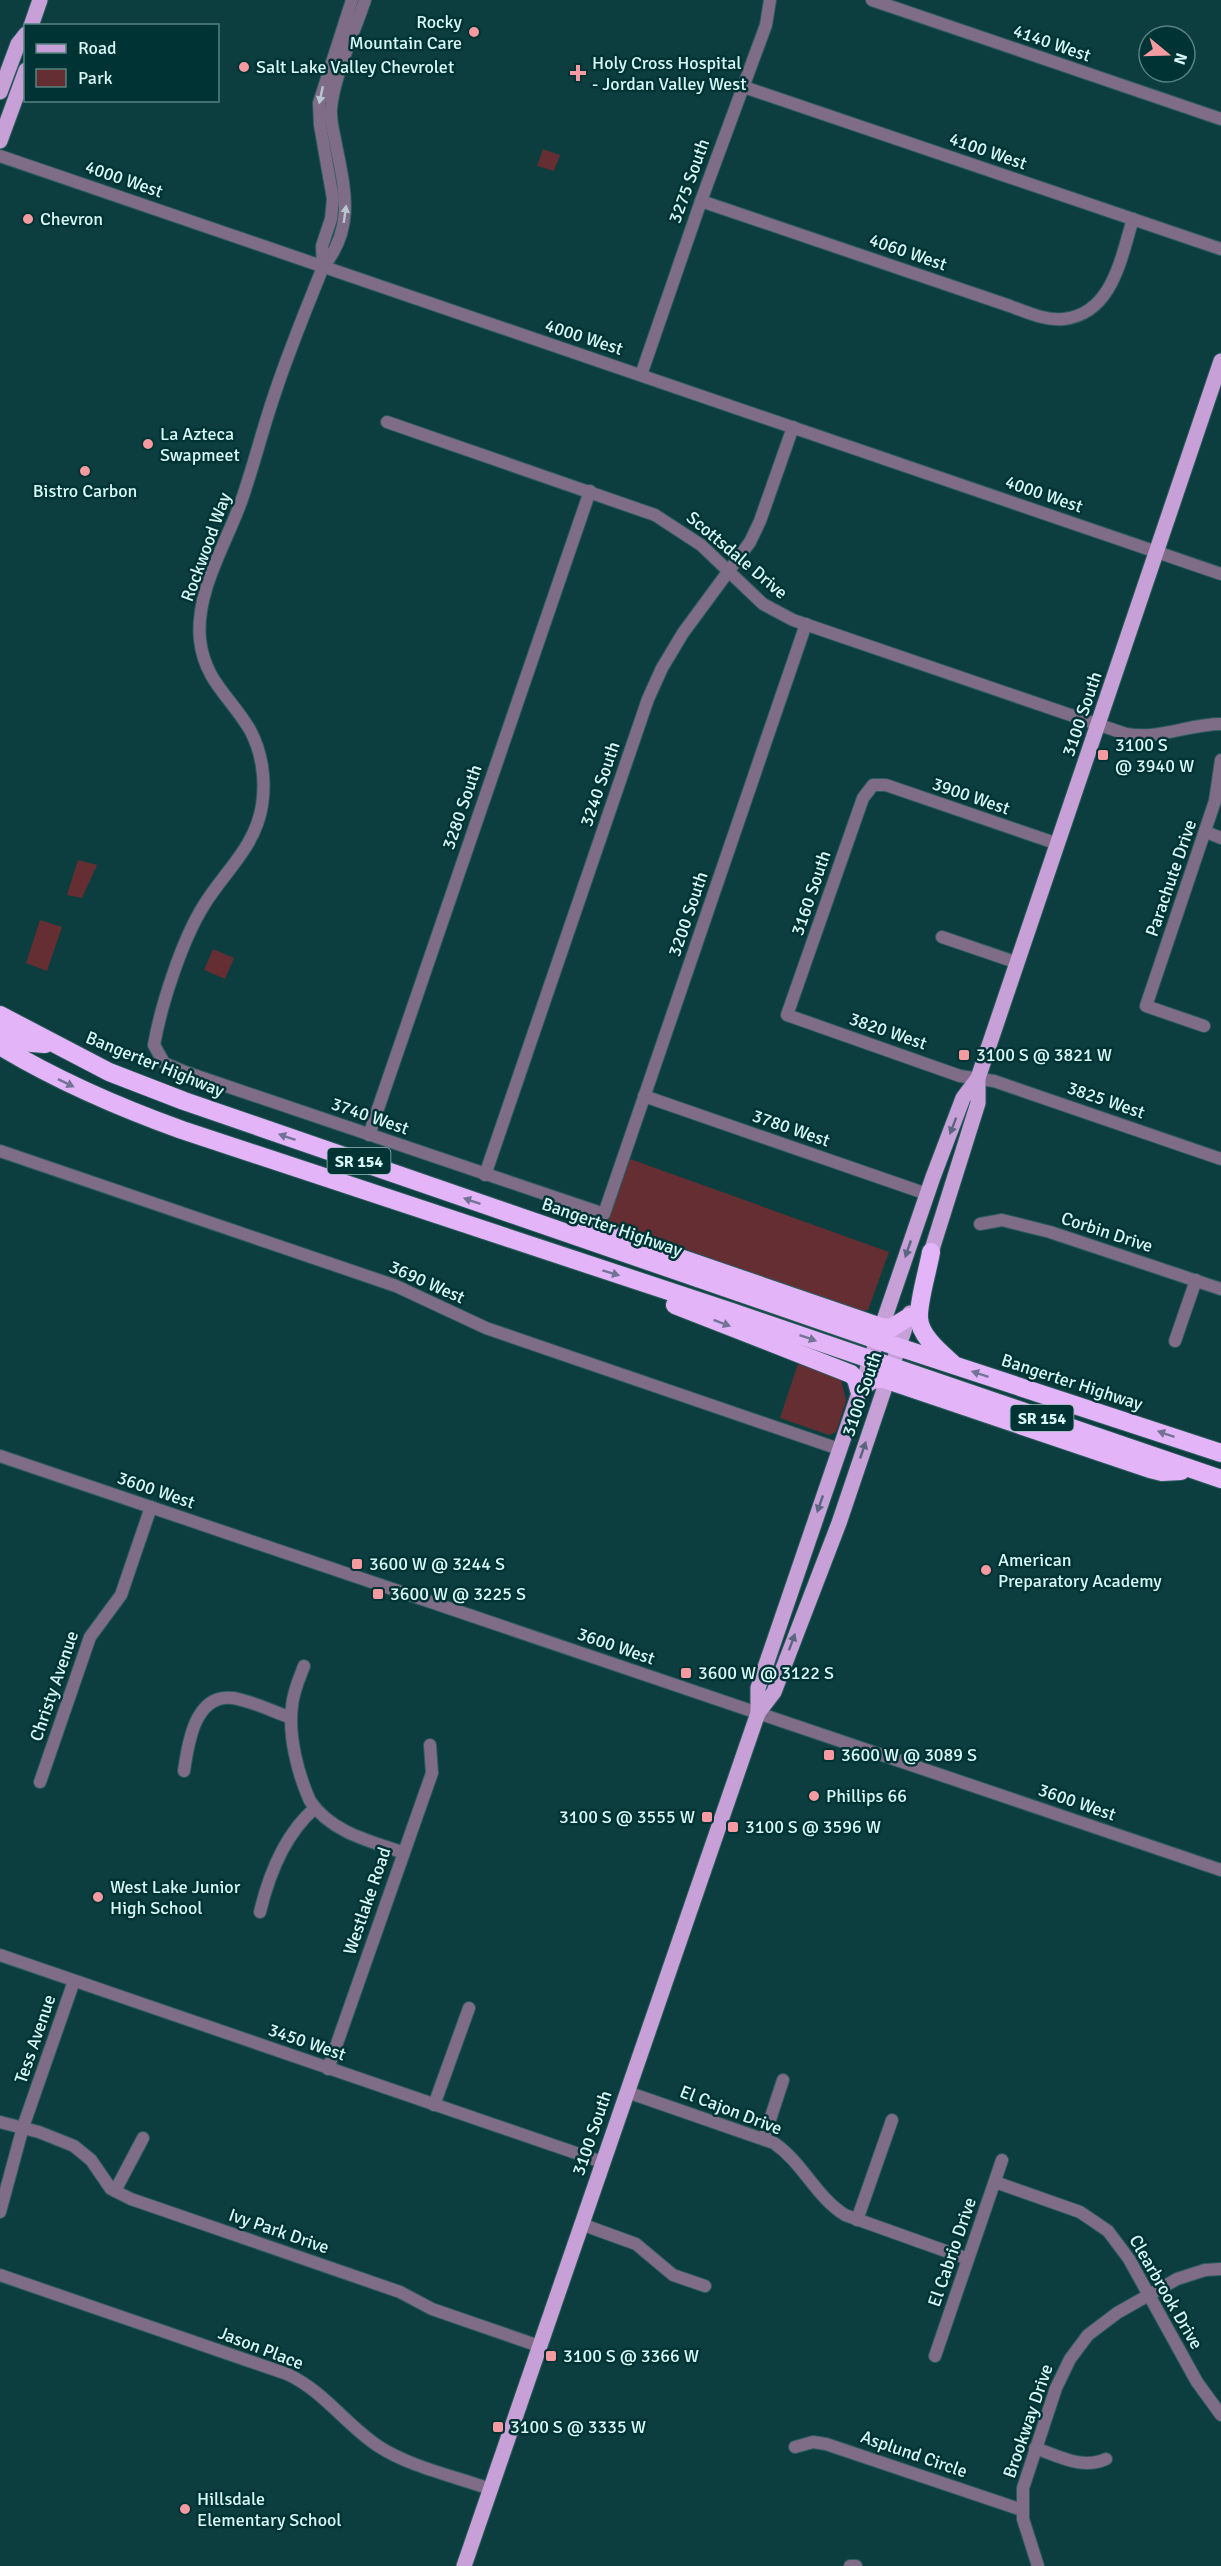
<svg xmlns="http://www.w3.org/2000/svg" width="1221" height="2566" viewBox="0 0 1221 2566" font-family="Signika,sans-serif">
	<rect width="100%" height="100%" fill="#0c3e3f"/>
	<g fill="#652e33">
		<path d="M543,149L560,155L554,171L537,166Z"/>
		<path d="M78,860L97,865L82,898L67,895Z"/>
		<path d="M40,920L62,927L47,971L26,963Z"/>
		<path d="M213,949L234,958L225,979L204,970Z"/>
		<path d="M630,1159L889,1252L868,1310L860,1312L608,1221Z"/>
		<path d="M798,1364L841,1379L846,1401L836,1432L829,1435L780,1418Z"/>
	</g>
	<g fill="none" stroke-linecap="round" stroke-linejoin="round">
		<defs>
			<g id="minor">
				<path d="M365,0C355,30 333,79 331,109C330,121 334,133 336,145C345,190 355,228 323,267C307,307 290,348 276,390C263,427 254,465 241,502C225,546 195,593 200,640C205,682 231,697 250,730C262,752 266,780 262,805C256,846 225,871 204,905C182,940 161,1005 154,1045L164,1063L185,1072L604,1214L806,624"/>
				<path d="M872,0L1221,119"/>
				<path d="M744,87L1221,249"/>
				<path d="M0,156L1221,574"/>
				<path d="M701,201L1010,306C1026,312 1046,321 1064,319C1113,313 1121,257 1133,219"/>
				<path d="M323,267L322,246L331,219L333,199L320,125L319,103L352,0"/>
				<path d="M641,375L701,201L766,25L770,0"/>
				<path d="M387,422L655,515L701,545L763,604L793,620L1126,734C1159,740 1188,724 1221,724"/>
				<path d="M1206,832L1221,838"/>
				<path d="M1058,844L886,785H873L863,798L787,1015L960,1076L994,1081L1221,1159"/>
				<path d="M942,937L1018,963"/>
				<path d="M1204,1026L1146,1006L1215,801L1221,760"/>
				<path d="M644,1096L927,1194"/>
				<path d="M369,1135L590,491"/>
				<path d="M0,1151L396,1286L486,1328L839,1449"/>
				<path d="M485,1175L648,699L662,668L683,633L750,542L760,521L793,427"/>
				<path d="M980,1224L1002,1220L1050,1232L1221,1289"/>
				<path d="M1175,1341L1196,1280"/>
				<path d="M0,1456L1221,1870"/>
				<path d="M304,1666C299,1679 293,1692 292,1706C288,1736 298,1774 310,1801C331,1832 369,1841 402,1852"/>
				<path d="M184,1771C188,1743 195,1693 233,1698C252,1701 272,1711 291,1718"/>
				<path d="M40,1782L90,1637L121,1595L151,1507"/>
				<path d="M260,1912C269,1874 285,1834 315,1808"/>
				<path d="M0,1955L602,2162"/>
				<path d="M328,2069L432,1773L430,1745"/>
				<path d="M627,2092L774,2143C803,2163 816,2197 845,2215L968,2259"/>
				<path d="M434,2105L469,2008"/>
				<path d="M0,2122L39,2132L74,2146L91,2160L111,2189L131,2199L400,2292L432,2309L539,2346"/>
				<path d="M764,2138L783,2080"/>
				<path d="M995,2182L1080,2212L1108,2231L1129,2259L1197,2382L1221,2415"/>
				<path d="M115,2191L143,2138"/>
				<path d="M0,2212L23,2127L74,1981"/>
				<path d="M857,2220L892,2120"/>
				<path d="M581,2224L636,2244L673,2275L705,2286"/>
				<path d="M0,2275L287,2374C324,2391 345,2424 378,2446C410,2467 454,2476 490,2489"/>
				<path d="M935,2356L1002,2160"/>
				<path d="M795,2447L813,2442L826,2444L1022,2510"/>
				<path d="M1035,2448C1059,2456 1082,2470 1106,2459"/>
				<path d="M850,2566H856"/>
				<path d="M1038,2566L1023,2519V2488L1056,2388L1070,2359L1088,2335L1117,2313L1177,2279L1205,2270L1221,2269"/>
			</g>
			<g id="major">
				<path d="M31,26L40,0"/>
				<path d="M0,92L18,44L26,34"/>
				<path d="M0,141L26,70"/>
				<path d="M928,1262L978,1103V1078"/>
				<path d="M758,1713L774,1692L839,1523L910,1313"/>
				<path d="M464,2566L758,1713V1688L933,1177L963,1098L978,1078L1221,361"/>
			</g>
			<g id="highway">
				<path d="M0,1015L109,1072L184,1101L877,1340L1221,1453"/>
				<path d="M0,1031L18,1042L45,1044"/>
				<path d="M0,1046C58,1081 118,1107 182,1130L732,1312L1221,1479"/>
				<path d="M584,1231L613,1235L881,1327L891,1328L909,1317"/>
				<path d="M931,1252C928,1270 918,1302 919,1318C920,1336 940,1352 952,1363"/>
				<path d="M675,1305L851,1374L856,1379L859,1390C869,1381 874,1377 887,1380L1150,1469L1162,1472L1181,1471"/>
			</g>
		</defs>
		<use href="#minor" stroke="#2c5b5c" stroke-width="14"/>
		<use href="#major" stroke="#2c5b5c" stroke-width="17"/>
		<use href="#highway" stroke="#2c5b5c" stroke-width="20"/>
		<use href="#minor" stroke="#7f6c87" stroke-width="12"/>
		<use href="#major" stroke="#c7a0d8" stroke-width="15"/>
		<use href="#highway" stroke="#e3b4f7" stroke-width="18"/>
	</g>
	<defs><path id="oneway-solid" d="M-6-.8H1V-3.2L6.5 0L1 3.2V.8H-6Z" transform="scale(1.5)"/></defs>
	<g fill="#b8c6ce">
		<use href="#oneway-solid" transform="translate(321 95) rotate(102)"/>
		<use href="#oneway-solid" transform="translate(345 214) rotate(-82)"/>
	</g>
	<g fill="#727496">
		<use href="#oneway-solid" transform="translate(66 1083) rotate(26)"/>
		<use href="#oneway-solid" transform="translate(287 1137) rotate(-161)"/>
		<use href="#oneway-solid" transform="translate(472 1201) rotate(-161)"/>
		<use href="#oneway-solid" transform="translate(611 1273) rotate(17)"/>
		<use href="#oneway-solid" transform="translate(722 1323) rotate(21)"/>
		<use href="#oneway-solid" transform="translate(808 1338) rotate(19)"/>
		<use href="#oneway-solid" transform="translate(980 1374) rotate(-162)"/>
		<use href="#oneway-solid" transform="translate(1166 1434) rotate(-161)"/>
	</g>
	<g fill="#5a657e">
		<use href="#oneway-solid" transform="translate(953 1126) rotate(111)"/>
		<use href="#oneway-solid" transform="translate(908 1249) rotate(109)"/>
		<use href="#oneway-solid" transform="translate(863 1450) rotate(-71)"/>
		<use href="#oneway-solid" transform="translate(820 1504) rotate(109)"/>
		<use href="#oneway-solid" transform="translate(792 1642) rotate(-70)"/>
	</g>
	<g fill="#f49aa0" stroke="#003434" stroke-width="2">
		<circle cx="474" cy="32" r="6"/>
		<circle cx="244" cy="67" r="6"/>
		<path d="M575 64h6v6h6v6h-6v6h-6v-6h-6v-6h6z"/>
		<circle cx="28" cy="219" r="6"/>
		<circle cx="148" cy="444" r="6"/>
		<circle cx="85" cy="471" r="6"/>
		<rect x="1097" y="749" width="12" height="12" rx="3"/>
		<rect x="958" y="1049" width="12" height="12" rx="3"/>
		<rect x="351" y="1558" width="12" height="12" rx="3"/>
		<circle cx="986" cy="1570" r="6"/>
		<rect x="372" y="1588" width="12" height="12" rx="3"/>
		<rect x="680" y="1667" width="12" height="12" rx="3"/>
		<rect x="823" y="1749" width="12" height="12" rx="3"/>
		<circle cx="814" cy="1796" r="6"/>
		<rect x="701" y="1811" width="12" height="12" rx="3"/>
		<rect x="727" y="1821" width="12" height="12" rx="3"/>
		<circle cx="98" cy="1897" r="6"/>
		<rect x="545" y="2350" width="12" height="12" rx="3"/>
		<rect x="492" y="2421" width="12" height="12" rx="3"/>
		<circle cx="185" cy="2509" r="6"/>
	</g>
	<g text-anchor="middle" stroke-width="5" stroke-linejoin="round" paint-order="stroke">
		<g fill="#003434" stroke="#96bcbb" stroke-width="1.5">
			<rect x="327.5" y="1148" width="63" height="26" rx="4.5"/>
			<rect x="1010.5" y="1405" width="63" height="26" rx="4.5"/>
		</g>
		<g font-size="16" font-weight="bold" fill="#d7f6f5">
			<text x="359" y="1167">SR 154</text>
			<text x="1042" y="1424">SR 154</text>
		</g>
		<g font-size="18" fill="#d7f6f5" stroke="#003434" text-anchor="start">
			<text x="462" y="28" text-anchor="end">Rocky<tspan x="462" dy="21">Mountain Care</tspan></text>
			<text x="592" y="69">Holy Cross Hospital<tspan x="592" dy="21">- Jordan Valley West</tspan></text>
			<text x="256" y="73">Salt Lake Valley Chevrolet</text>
			<text x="40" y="225">Chevron</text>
			<text x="160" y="440">La Azteca<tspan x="160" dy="21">Swapmeet</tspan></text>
			<text x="85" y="497" text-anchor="middle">Bistro Carbon</text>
			<text x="1115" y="751">3100 S<tspan x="1115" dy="21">@ 3940 W</tspan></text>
			<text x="976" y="1061">3100 S @ 3821 W</text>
			<text x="998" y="1566">American<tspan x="998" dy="21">Preparatory Academy</tspan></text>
			<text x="369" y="1570">3600 W @ 3244 S</text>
			<text x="390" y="1600">3600 W @ 3225 S</text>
			<text x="698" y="1679">3600 W @ 3122 S</text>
			<text x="841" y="1761">3600 W @ 3089 S</text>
			<text x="826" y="1802">Phillips 66</text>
			<text x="695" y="1823" text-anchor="end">3100 S @ 3555 W</text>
			<text x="745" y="1833">3100 S @ 3596 W</text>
			<text x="110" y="1893">West Lake Junior<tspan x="110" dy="21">High School</tspan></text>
			<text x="563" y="2362">3100 S @ 3366 W</text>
			<text x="510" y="2433">3100 S @ 3335 W</text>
			<text x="197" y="2505">Hillsdale<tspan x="197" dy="21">Elementary School</tspan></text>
		</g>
		<g font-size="18" fill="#d7f6f5" stroke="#003434">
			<text transform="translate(1052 43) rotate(19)" y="6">4140 West</text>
			<text transform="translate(988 151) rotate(19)" y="6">4100 West</text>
			<text transform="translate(124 179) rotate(19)" y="6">4000 West</text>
			<text transform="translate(689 181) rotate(-70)" y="6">3275 South</text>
			<text transform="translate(908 252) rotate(19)" y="6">4060 West</text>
			<text transform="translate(584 337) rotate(18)" y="6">4000 West</text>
			<text transform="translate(1044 494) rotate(19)" y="6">4000 West</text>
			<text transform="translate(206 547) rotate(-70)" y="6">Rockwood Way</text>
			<text transform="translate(737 555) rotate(40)" y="6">Scottsdale Drive</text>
			<text transform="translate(1082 714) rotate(-71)" y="6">3100 South</text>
			<text transform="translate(600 784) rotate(-71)" y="6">3240 South</text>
			<text transform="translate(971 796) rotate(19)" y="6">3900 West</text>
			<text transform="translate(462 807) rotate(-71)" y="6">3280 South</text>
			<text transform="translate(1171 878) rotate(-71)" y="6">Parachute Drive</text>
			<text transform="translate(811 893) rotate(-71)" y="6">3160 South</text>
			<text transform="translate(688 914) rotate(-71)" y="6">3200 South</text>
			<text transform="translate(888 1031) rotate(19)" y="6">3820 West</text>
			<text transform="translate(155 1064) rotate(22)" y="6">Bangerter Highway</text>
			<text transform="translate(1106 1100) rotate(19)" y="6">3825 West</text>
			<text transform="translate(370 1116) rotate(19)" y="6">3740 West</text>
			<text transform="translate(791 1128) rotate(19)" y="6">3780 West</text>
			<text transform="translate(612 1227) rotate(19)" y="6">Bangerter Highway</text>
			<text transform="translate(1107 1232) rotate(18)" y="6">Corbin Drive</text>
			<text transform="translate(427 1282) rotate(24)" y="6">3690 West</text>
			<text transform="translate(1072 1382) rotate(18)" y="6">Bangerter Highway</text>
			<text transform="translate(862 1394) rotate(-71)" y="6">3100 South</text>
			<text transform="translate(156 1490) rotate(19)" y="6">3600 West</text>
			<text transform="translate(616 1646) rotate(19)" y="6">3600 West</text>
			<text transform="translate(54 1686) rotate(-71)" y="6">Christy Avenue</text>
			<text transform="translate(1077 1802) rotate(19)" y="6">3600 West</text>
			<text transform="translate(367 1901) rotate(-71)" y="6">Westlake Road</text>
			<text transform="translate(35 2039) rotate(-71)" y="6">Tess Avenue</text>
			<text transform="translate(307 2042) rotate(19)" y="6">3450 West</text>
			<text transform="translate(731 2110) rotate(21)" y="6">El Cajon Drive</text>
			<text transform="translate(592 2133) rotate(-71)" y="6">3100 South</text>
			<text transform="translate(279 2231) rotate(19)" y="6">Ivy Park Drive</text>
			<text transform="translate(952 2252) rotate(-71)" y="6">El Cabrio Drive</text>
			<text transform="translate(1166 2292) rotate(60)" y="6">Clearbrook Drive</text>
			<text transform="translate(261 2348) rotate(21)" y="6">Jason Place</text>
			<text transform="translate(1028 2421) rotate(-71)" y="6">Brookway Drive</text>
			<text transform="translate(914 2454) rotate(19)" y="6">Asplund Circle</text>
		</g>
	</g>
	<rect x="24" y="24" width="195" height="78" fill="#003434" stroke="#568281" stroke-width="1.5"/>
	<rect x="36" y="44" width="30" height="9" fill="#c7a0d8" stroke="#568281" stroke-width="1.5"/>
	<text x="78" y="54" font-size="18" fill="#d7f6f5">Road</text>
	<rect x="36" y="69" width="30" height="18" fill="#652e33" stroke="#568281" stroke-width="1.5"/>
	<text x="78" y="84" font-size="18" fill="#d7f6f5">Park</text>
	<g transform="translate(1167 54) rotate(109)"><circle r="28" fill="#003434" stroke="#568281" stroke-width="1.5"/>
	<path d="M0-4.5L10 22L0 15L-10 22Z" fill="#f49aa0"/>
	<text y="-9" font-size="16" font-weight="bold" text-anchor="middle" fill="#d7f6f5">N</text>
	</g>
</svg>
